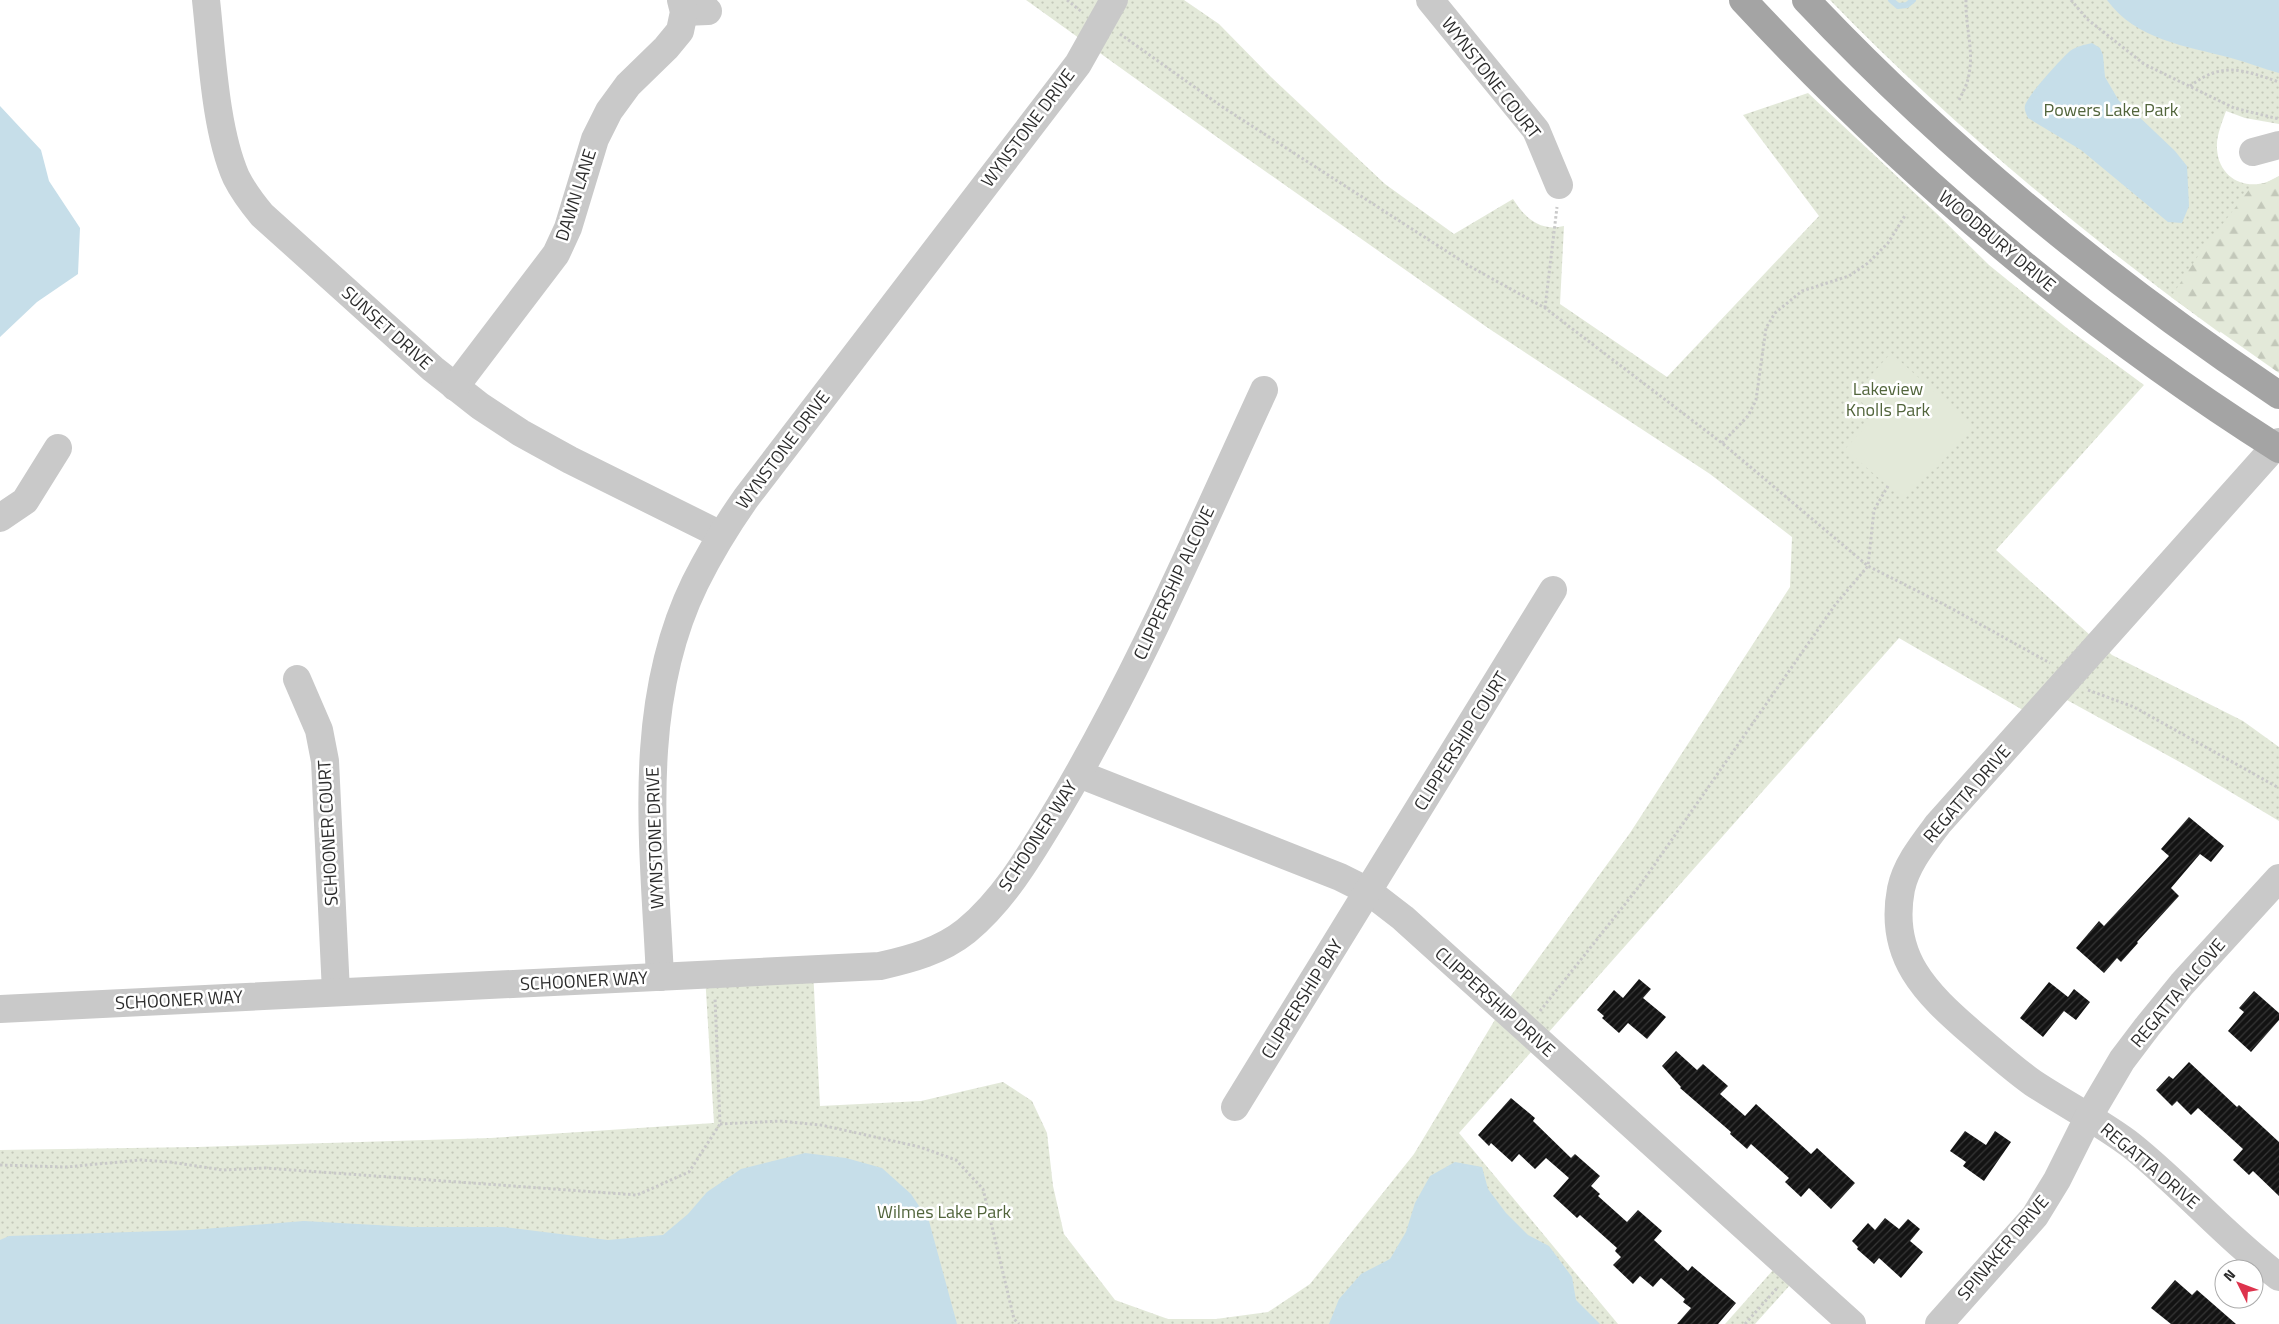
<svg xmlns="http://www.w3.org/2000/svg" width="2279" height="1324" viewBox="0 0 2279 1324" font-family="'Titillium Web',sans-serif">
	<defs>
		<pattern id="grass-dots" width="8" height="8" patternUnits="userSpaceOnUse" patternTransform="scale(1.25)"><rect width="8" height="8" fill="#e3e9d9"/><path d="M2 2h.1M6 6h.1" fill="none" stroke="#c3c8ba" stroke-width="1.8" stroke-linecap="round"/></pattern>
		<pattern id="forest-firs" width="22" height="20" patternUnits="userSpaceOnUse" patternTransform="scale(1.25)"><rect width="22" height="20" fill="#e3e9d9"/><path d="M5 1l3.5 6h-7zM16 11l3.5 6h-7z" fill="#c3c8ba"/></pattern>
		<pattern id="building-hatch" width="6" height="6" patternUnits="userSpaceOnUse" patternTransform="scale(1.25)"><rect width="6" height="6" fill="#131313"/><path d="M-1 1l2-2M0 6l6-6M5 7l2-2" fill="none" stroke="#363636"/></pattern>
	</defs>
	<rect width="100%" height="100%" fill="#fff"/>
	<g fill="url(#grass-dots)">
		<path d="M1026,0H1184L1219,24L1271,77L1385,184L1454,234L1513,199C1525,218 1540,232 1564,226L1560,304L1667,377L1819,216L1743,115L1808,93L1935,212L1989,265L2068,329L2144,385L1996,550L2112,655L2243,721L2279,747V821L2187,766L2056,694L2035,717L1899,638L1459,1133L1618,1324H0V1150L197,1147L491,1138L714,1123L705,975L813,969L820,1106L921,1101L1003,1082L1032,1101L1047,1133L1053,1186L1064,1234L1115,1300L1168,1319H1216L1268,1312L1310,1284L1414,1154L1502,1008L1630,833L1790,587L1792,537L1710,474L1488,328L1235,150Z"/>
		<path d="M1830,0H2279V124L2245,118L2226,111C2222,123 2216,136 2217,149C2219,182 2253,194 2279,176L2220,333C2081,232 1950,124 1830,0Z"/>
		<path d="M1782,1260L1799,1275L1755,1324H1725Z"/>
	</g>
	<path fill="url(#forest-firs)" d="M2279,176V373L2171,297L2200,253L2252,186L2265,183Z"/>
	<path fill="#e3e9d9" d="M1891,353L1973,426L1937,468L1933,466L1904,500L1845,449L1876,415L1853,395Z"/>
	<g fill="#c6dee9">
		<path d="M2107,0H2279V73C2263,69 2247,62 2231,58C2186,46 2136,40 2107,0Z"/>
		<path d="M2092,43L2100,48L2103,55L2105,77L2119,101L2133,111L2175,151L2187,166L2189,206L2182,223L2168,222L2081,150L2028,118C2026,113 2023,109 2026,103C2031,92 2060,60 2070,51C2077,46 2084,45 2092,43Z"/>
		<path d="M0,106L41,150L49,181L80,228L78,274L37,302L0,337Z"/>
		<path d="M805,1153L846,1158L882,1168L911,1194L929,1221L957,1324H0V1240L9,1236L191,1230L304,1221L412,1227H503L608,1240L663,1235L688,1214L707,1192L741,1169Z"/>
		<path d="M1455,1162L1482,1167L1488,1189L1506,1213L1528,1235L1549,1246L1572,1277L1576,1300L1600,1324H1329L1339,1299L1361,1274L1390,1259L1406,1232L1415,1203L1430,1176Z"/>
	</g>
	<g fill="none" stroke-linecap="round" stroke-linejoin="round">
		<path stroke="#c6dee9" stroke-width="6" d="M1891,0L1898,6L1907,5L1913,0"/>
	</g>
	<g fill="url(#building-hatch)">
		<path d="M2189,817L2224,846L2211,862L2200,854L2171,888L2179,896L2137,942L2138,943L2121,962L2117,958L2104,973L2076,948L2099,921L2104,926L2169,856L2161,849Z"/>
		<path d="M1639,979L1651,989L1643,998L1666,1017L1647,1039L1628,1023L1619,1033L1602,1018L1604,1016L1597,1010L1614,990L1623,998Z"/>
		<path d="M2049,982L2068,997L2074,989L2090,1002L2076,1020L2064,1011L2043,1037L2020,1018Z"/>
		<path d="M2254,991L2279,1013V1020L2251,1052L2228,1031L2244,1012L2239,1008Z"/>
		<path d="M1676,1051L1697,1070L1703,1064L1728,1086L1720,1094L1745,1116L1756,1104L1811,1154L1817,1148L1855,1183L1831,1209L1809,1188L1801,1197L1785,1182L1789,1178L1751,1144L1747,1149L1730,1134L1731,1132L1680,1088L1681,1087L1662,1066Z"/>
		<path d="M2189,1062L2237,1107L2239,1105L2279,1142V1196L2253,1171L2249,1175L2233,1160L2243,1149L2198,1108L2191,1115L2177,1101L2172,1106L2156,1090L2169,1076L2173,1079Z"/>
		<path d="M1511,1098L1535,1118L1533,1121L1571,1158L1575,1154L1600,1176L1591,1186L1600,1194L1598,1196L1627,1222L1638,1210L1662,1231L1654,1240L1688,1271L1692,1266L1736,1303L1718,1324H1677L1691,1308L1683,1302L1685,1299L1661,1278L1653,1287L1640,1276L1633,1284L1613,1265L1621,1257L1615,1251L1617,1248L1580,1215L1577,1218L1553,1196L1569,1178L1546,1158L1535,1169L1519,1154L1512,1162L1491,1143L1489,1146L1478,1135Z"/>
		<path d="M1965,1131L1986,1145L1995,1131L2011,1142L1984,1181L1963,1166L1966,1162L1950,1151Z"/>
		<path d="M1885,1218L1899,1229L1908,1219L1920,1229L1910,1241L1923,1252L1901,1278L1879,1258L1874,1264L1857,1249L1858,1247L1852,1241L1868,1223L1875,1230Z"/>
		<path d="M2175,1280L2192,1295L2197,1290L2236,1324H2171L2151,1308Z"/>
	</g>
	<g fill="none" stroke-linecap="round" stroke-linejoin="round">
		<g stroke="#c9c9c9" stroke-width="3" stroke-dasharray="2.5 2.5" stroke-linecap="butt">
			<path d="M1067,0L1082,12"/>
			<path d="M2071,0L2087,19L2144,64L2234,108L2279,119"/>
			<path d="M1120,34L1224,108L1471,267L1545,308L1722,443L1868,566L1947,606L2050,663"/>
			<path d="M2190,86C2223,61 2243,70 2279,82"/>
			<path d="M1959,100C1963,92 1968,83 1969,74C1974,50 1965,25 1966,0"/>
			<path d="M1545,308L1557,207"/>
			<path d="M1722,443L1748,416L1756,400L1766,328L1775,313L1802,291L1849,276L1868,263L1888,243L1906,214"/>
			<path d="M2088,690L2134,707L2279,788"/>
			<path d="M1540,1011L1641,884L1835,605L1868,566L1874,510L1888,486"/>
			<path d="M720,1124L780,1121L821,1125L920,1147L956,1160L983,1189L1014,1319L1019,1324"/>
			<path d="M0,1165L66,1167L141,1160L170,1162L223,1170L265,1168L637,1195L689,1172L720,1124L715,998"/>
			<path d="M1745,1324L1778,1287"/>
		</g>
		<g stroke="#c9c9c9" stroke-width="28">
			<path d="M206,0C212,54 215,129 236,177C243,191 252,203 262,215L433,369L480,406L521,433L570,460L721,535"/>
			<path d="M1430,0L1536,130L1559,185"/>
			<path d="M684,12L708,11"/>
			<path d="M2253,152L2279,145"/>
			<path d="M455,387L556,254L568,228L595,139L609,111L628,85L666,48L680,31L684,12L681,0"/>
			<path d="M2279,442L1938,824C1923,844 1906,865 1901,889C1888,957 1926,993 1972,1033C1992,1050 2012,1068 2033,1083C2066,1105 2101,1122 2132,1146C2183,1187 2227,1238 2279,1277"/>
			<path d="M0,518L25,501L58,448"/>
			<path d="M297,679L319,730L325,761L336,992"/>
			<path d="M1079,774L1340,877L1368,891L1403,918L1852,1324"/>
			<path d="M660,977C654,846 635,706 695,583C710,553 727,525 746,498L1078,64L1114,0"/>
			<path d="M0,1009L880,966C911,959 941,951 966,931C1006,898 1033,850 1059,807C1138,674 1199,531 1264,390"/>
			<path d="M1235,1107L1553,590"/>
			<path d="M1939,1324L2035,1216L2057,1180L2089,1116L2122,1060L2147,1027L2182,984L2279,878"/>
		</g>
		<g stroke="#a4a4a4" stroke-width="28">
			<path d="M1743,0C1902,171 2081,324 2279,449"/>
			<path d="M1806,0C1948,150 2108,281 2279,395"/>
		</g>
	</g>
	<g text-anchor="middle" stroke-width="5" stroke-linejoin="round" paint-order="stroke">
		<g font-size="18" fill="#2c2c2c" stroke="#fff">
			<text transform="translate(1491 78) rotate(52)" y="6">WYNSTONE COURT</text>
			<text transform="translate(1028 128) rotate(-53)" y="6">WYNSTONE DRIVE</text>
			<text transform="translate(576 195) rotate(-72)" y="6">DAWN LANE</text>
			<text transform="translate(1997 241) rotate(40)" y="6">WOODBURY DRIVE</text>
			<text transform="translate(387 328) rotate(42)" y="6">SUNSET DRIVE</text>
			<text transform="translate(783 450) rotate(-53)" y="6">WYNSTONE DRIVE</text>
			<text transform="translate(1174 583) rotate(-65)" y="6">CLIPPERSHIP ALCOVE</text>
			<text transform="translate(1461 741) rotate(-58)" y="6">CLIPPERSHIP COURT</text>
			<text transform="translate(1967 794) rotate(-49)" y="6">REGATTA DRIVE</text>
			<text transform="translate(328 833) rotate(-93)" y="6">SCHOONER COURT</text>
			<text transform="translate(1038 836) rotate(-57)" y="6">SCHOONER WAY</text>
			<text transform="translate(655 838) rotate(-92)" y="6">WYNSTONE DRIVE</text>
			<text transform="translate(584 981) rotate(-3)" y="6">SCHOONER WAY</text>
			<text transform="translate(2178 993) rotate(-50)" y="6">REGATTA ALCOVE</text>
			<text transform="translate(1302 999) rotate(-58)" y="6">CLIPPERSHIP BAY</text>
			<text transform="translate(179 1000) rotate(-3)" y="6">SCHOONER WAY</text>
			<text transform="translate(1495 1002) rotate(42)" y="6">CLIPPERSHIP DRIVE</text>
			<text transform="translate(2150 1166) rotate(40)" y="6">REGATTA DRIVE</text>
			<text transform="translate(2003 1248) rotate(-50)" y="6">SPINAKER DRIVE</text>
		</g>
		<g font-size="18" fill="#52653c" stroke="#fff">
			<text x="2111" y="116">Powers Lake Park</text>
			<text x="1888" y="395">Lakeview<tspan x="1888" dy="21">Knolls Park</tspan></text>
			<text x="944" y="1218">Wilmes Lake Park</text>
		</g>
	</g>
	<g transform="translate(2239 1284) rotate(312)"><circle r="24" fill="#ffffff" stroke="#ababab"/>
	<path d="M0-4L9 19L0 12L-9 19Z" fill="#dd334d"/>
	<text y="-8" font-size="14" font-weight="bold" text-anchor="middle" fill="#2c2c2c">N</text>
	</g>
</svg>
